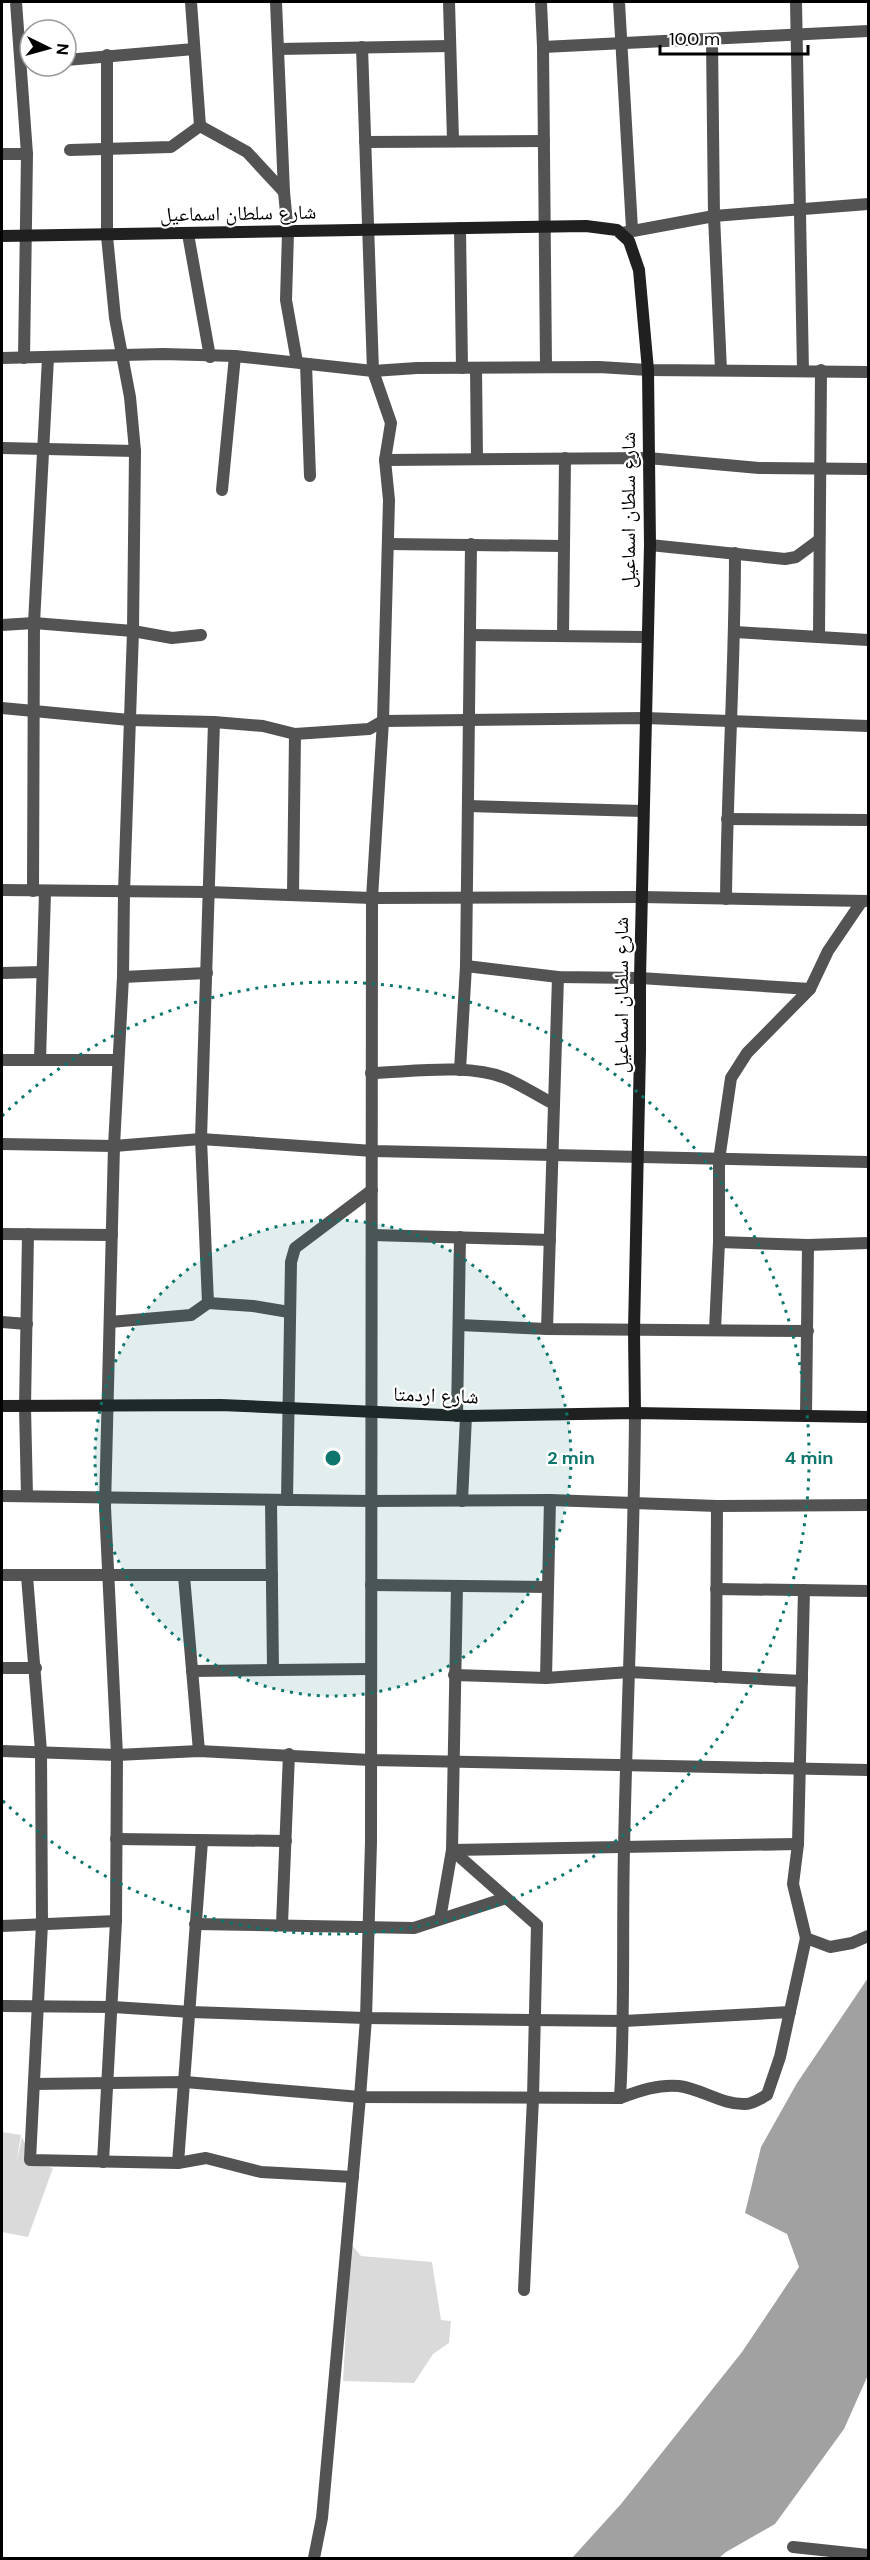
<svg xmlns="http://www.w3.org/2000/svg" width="870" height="2560" viewBox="0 0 870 2560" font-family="'DM Sans','Noto Naskh Arabic',sans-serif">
	<rect width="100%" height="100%" fill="#fff"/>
	<g fill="#dadada">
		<path d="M2,2132L21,2135L16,2164L22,2137L34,2164L53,2168L28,2237L2,2232Z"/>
		<path d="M351,2244L361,2256L432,2262L441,2320L451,2321L449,2343L433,2354L414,2383L343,2381Z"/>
	</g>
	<path fill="#a1a1a1" d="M868,1978V2375L844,2429L775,2524L726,2552L719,2558H572L621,2504L742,2352L799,2267L787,2234L745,2213L761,2147L797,2083Z"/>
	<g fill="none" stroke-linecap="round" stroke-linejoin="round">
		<g stroke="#535353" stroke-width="12">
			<path d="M16,2L27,154L24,358"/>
			<path d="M191,2L200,126"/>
			<path d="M276,2L284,192L288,233L286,300L297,362"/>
			<path d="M449,2L453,140"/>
			<path d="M541,2L543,47L546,367"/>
			<path d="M619,2L632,229"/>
			<path d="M796,2L803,371"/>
			<path d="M712,41L714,216L721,370"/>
			<path d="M543,47L868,31"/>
			<path d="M278,49L450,46"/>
			<path d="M66,60L194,49"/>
			<path d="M365,142L544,141"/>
			<path d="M70,150L171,147L200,126L247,152L284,192"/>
			<path d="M2,154H27"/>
			<path d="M460,228L462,368"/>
			<path d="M622,233L714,216L868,204"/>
			<path d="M188,234L210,357"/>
			<path d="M2,358L163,354L235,356L373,371L417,368L599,367L648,370L868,372"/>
			<path d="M306,364L310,476"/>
			<path d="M476,368L477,459"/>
			<path d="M2,448L135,451"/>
			<path d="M385,460L648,458L759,468L868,469"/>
			<path d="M222,490L235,356"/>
			<path d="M388,544L563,546"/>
			<path d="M650,545L785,559L796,557L819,540"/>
			<path d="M2,625L34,623L133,631L172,638L201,635"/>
			<path d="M735,632L868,640"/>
			<path d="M470,635L646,637"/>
			<path d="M563,636L565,458"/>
			<path d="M819,636L821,370"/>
			<path d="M2,708L129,720L214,722L263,726L295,734L369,729L383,721L645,718L868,726"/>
			<path d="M468,806L643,811"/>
			<path d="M727,819L868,820"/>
			<path d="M2,890L209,892L372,898L641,897L868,901"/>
			<path d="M33,891L34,623L48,358"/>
			<path d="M293,895L295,734"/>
			<path d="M726,899C727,783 735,668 735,553"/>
			<path d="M466,966L558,977L640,978L810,989"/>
			<path d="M2,973L42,972"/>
			<path d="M123,977L207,973"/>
			<path d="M2,1060H117"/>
			<path d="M40,1060L45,892"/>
			<path d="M460,1070L466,966L471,544"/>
			<path d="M371,1073C411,1072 468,1063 505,1078C522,1085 538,1096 554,1104"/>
			<path d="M2,1144L114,1146L201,1139L373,1151L868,1162"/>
			<path d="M2,1234L112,1235"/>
			<path d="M372,1235L550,1240"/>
			<path d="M719,1242L808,1245L868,1243"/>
			<path d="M208,1303L201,1139L214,722"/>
			<path d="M2,1322L27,1324"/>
			<path d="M110,1322L191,1315L208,1303L253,1306L289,1312"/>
			<path d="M459,1325L547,1329L808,1331"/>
			<path d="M547,1329L558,977"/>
			<path d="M715,1330L719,1242V1160L731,1078L747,1053L810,989L828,951L862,901"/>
			<path d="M457,1416L460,1237"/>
			<path d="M806,1416L808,1245"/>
			<path d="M2,1496L371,1501L550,1500L717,1506L868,1505"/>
			<path d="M27,1496L25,1407L28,1234"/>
			<path d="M271,1500L273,1670"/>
			<path d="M287,1500L291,1262L295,1248L372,1190"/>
			<path d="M462,1501L466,1416"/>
			<path d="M2,1575H272"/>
			<path d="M27,1576L41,1751L42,1924L30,2160L178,2163L206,2158L261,2172L353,2177"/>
			<path d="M184,1576L199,1751"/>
			<path d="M371,1585L548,1587"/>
			<path d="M457,1586L452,1850L537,1925L533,2098L524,2290"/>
			<path d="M716,1589L868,1591"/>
			<path d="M804,1590L798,1844L793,1884L806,1938L830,1947L852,1943L868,1936"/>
			<path d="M2,1668H36"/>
			<path d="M192,1671L370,1669"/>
			<path d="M454,1675L546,1678L629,1672L802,1681"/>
			<path d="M716,1677L717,1506"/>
			<path d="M546,1678L550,1500"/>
			<path d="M2,1751L117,1755L199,1751L370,1760L868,1770"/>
			<path d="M116,1839L286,1841"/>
			<path d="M440,1919L452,1850L798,1844"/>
			<path d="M195,1924L414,1928L506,1898"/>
			<path d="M282,1924L289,1754"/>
			<path d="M2,1926L116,1921"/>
			<path d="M2,2006L113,2007L191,2012L366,2018L624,2021L790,2012"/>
			<path d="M34,2084L185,2082L360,2097L620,2098C639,2091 658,2084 679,2086C702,2089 722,2105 746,2104C753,2104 761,2098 767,2095L780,2057L806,1938"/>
			<path d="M620,2098C625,2015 622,1932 624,1849C627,1703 634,1558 635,1413"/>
			<path d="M103,2162L116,1921L117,1755L105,1507L114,1146L123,977L124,892L133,631L135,451L130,397L115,318L107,236V55"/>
			<path d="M178,2163L202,1841"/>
			<path d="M793,2547L868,2555"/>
			<path d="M314,2558L322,2518L360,2097L366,2018L371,1842L372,898L383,721L389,500L385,460L391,423L373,371L362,47"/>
		</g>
		<g stroke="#202020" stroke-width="12">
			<path d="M2,236L586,226L617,230L629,241L639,270L648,370L650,545L640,978V1052L634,1330L635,1413"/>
			<path d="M2,1406L221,1405L466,1416L635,1413L868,1417"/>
		</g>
	</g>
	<circle cx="333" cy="1458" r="238" fill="#0f766e" fill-opacity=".12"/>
	<g fill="none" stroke="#0f766e" stroke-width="3" stroke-dasharray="3 6">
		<circle cx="333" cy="1458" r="238"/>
		<path d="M2 1116A476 476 0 1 1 2 1800"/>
	</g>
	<g text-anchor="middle" stroke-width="4.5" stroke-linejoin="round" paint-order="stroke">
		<g font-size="20" fill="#000" stroke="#fff">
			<text transform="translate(238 213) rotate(-1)" y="7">شارع سلطان اسماعيل</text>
			<text transform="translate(628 510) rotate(-90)" y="7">شارع سلطان اسماعيل</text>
			<text transform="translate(621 995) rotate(-90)" y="7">شارع سلطان اسماعيل</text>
			<text transform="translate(436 1395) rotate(2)" y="7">شارع اردمتا</text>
		</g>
	</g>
	<circle cx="333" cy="1458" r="9" fill="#0f766e" stroke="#fff" stroke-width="3"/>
	<g font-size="18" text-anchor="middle" font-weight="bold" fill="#0f766e" stroke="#fff" stroke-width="4.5" stroke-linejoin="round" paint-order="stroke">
		<text x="571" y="1464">2 min</text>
		<text x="809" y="1464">4 min</text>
	</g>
	<rect width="870" height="2560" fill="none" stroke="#000000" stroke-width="6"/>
	<g transform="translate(48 48) rotate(95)"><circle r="28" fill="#ffffff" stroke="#999999" stroke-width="1.5"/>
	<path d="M0-4.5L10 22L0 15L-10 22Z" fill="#000000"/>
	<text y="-9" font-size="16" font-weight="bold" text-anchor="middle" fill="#000000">N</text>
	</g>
	<path d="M660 45v9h148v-9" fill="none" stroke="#000000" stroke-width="3"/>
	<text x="669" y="45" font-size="18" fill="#000000" stroke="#ffffff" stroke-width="4.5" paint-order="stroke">100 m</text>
</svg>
